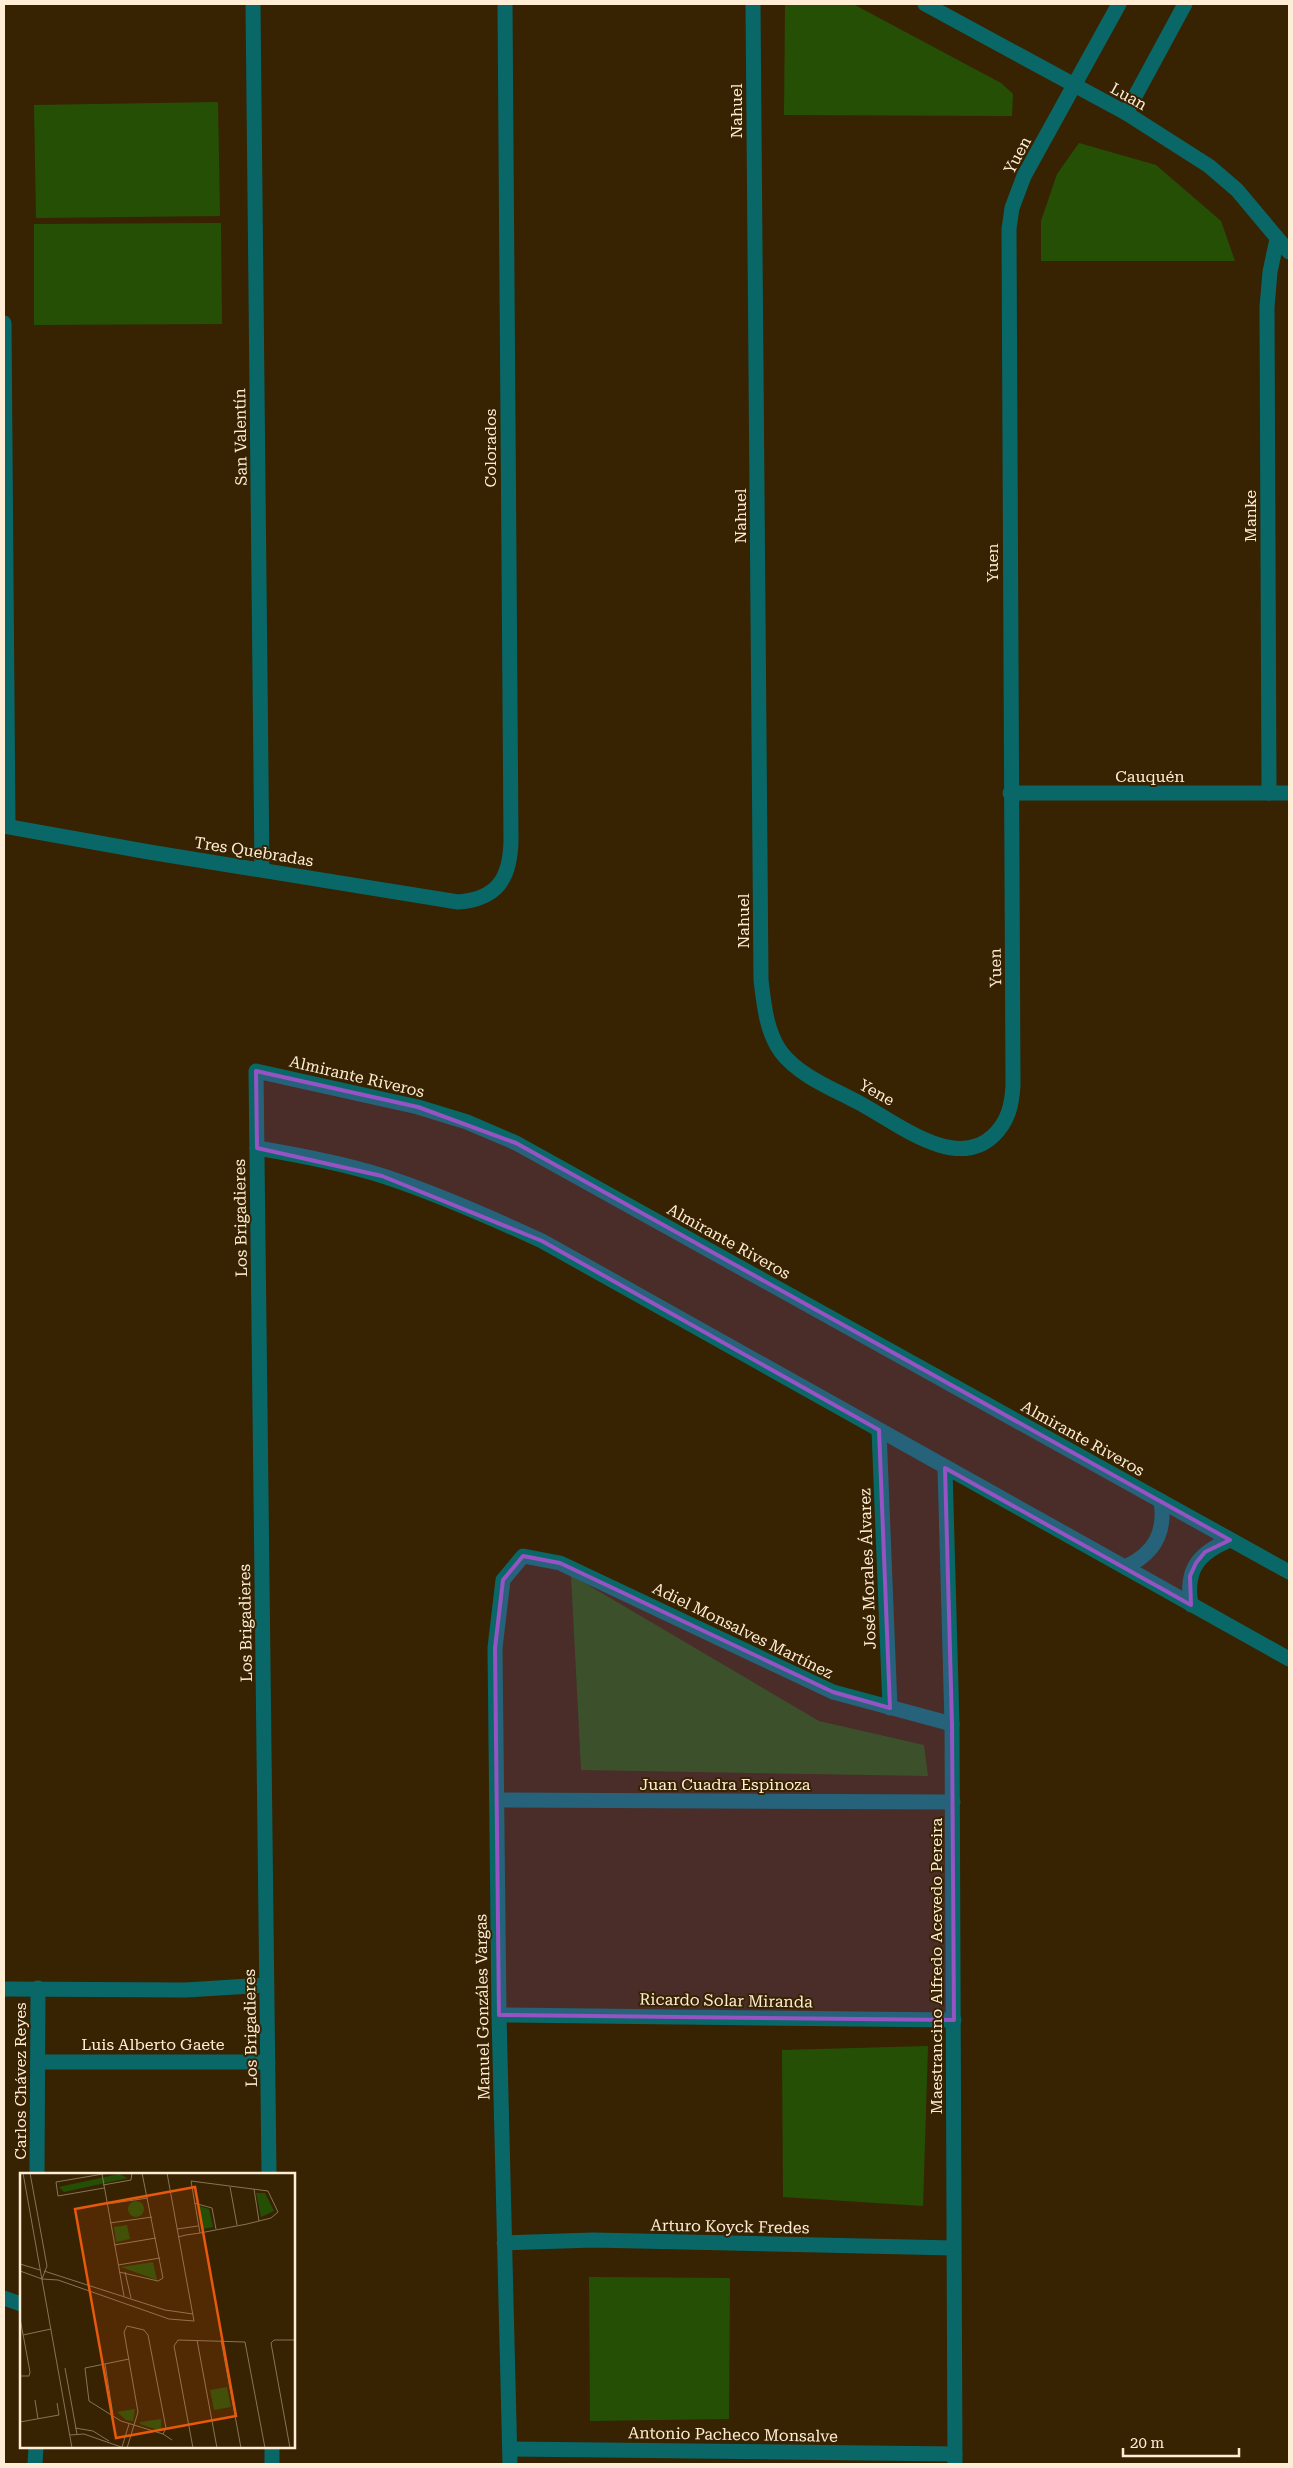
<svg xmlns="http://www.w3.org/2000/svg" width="1293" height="2468" viewBox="0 0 1293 2468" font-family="'Roboto Serif',serif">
	<rect width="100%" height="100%" fill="#372302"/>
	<g fill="#264f06">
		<path d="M785,4H853L1001,83L1013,94L1012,116L784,115Z"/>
		<path d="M218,102L220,216L36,218L34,105Z"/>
		<path d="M1079,143L1156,165L1221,221L1235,261H1041V221L1057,174Z"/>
		<path d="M221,223L222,324L34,325V224Z"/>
		<path d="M571,1575L819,1721L924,1745L928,1776L581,1770Z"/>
		<path d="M928,2046L923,2206L783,2197L782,2050Z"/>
		<path d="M589,2277L730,2278L729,2419L590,2421Z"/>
	</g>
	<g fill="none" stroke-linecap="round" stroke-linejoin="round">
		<g stroke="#0a6768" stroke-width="15">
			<path d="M253,4L262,870"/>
			<path d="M753,4L761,980C764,1004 766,1031 781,1052C800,1077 836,1090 863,1105C898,1124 956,1171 993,1136C1008,1122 1012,1105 1013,1085L1009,229L1012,208L1024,176L1119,4"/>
			<path d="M925,4L1126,113L1209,166L1237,190L1289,252"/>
			<path d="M1126,113L1185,4"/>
			<path d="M4,323L8,826"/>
			<path d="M1010,793H1289"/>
			<path d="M1269,793L1267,307L1270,272L1277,239"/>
			<path d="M4,826L149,852L458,902C498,899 510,878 511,841L505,4"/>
			<path d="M257,1148C299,1155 342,1163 383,1176C438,1194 490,1217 542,1241L1289,1659"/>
			<path d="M879,1430L890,1708"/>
			<path d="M945,1468L952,1724L955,2464"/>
			<path d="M1125,1567C1154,1554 1166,1533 1161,1501"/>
			<path d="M1191,1605C1185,1570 1198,1553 1230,1540"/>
			<path d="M497,1800L953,1802"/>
			<path d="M4,1989L186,1990L266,1985"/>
			<path d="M499,2015L954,2020"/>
			<path d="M38,2062H268"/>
			<path d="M37,2174L38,1988"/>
			<path d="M269,2174L256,1071L418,1107L467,1122L516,1143L1289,1572"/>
			<path d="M504,2243L593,2240L954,2248"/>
			<path d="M4,2298L21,2304"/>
			<path d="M272,2447V2464"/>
			<path d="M510,2449L955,2454"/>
			<path d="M35,2464L36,2447"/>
			<path d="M510,2464L499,2015L495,1648L503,1580L523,1556L560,1563L833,1692L952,1724"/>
		</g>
	</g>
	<path fill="#9553c3" fill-opacity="0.2" stroke="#9553c3" stroke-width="4" stroke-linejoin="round" d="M256,1071L418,1107L516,1143L1230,1540L1205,1552L1196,1563L1190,1576L1191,1605L945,1468L952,1724L954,2020L499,2015L495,1648L503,1580L523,1556L560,1563L833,1692L890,1708L879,1430L542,1241L382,1176L257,1148Z"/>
	<g text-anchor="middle" stroke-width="4" stroke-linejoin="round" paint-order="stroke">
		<g font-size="16" fill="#ffedd5" stroke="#372302">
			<text transform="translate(1129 96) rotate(29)" y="6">Luan</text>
			<text transform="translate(736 111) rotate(-90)" y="6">Nahuel</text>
			<text transform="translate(1017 155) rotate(-62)" y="6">Yuen</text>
			<text transform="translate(240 437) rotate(-91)" y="6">San Valentín</text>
			<text transform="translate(490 448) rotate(-90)" y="6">Colorados</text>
			<text transform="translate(740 516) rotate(-90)" y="6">Nahuel</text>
			<text transform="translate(1250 516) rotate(-90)" y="6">Manke</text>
			<text transform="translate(992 563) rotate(-90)" y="6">Yuen</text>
			<text x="1150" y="782">Cauquén</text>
			<text transform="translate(254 851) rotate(9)" y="6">Tres Quebradas</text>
			<text transform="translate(743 921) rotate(-90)" y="6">Nahuel</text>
			<text transform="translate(995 968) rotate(-91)" y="6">Yuen</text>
			<text transform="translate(357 1076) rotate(13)" y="6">Almirante Riveros</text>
			<text transform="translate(877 1092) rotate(29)" y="6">Yene</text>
			<text transform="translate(240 1218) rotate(-91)" y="6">Los Brigadieres</text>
			<text transform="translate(729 1241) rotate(29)" y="6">Almirante Riveros</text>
			<text transform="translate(1083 1438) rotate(29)" y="6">Almirante Riveros</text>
			<text transform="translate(867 1569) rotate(-92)" y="6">José Morales Álvarez</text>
			<text transform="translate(245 1623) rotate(-91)" y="6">Los Brigadieres</text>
			<text transform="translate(743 1630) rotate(26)" y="6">Adiel Monsalves Martínez</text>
			<text x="725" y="1790">Juan Cuadra Espinoza</text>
			<text transform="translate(936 1966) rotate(-90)" y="6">Maestrancino Alfredo Acevedo Pereira</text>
			<text transform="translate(726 2000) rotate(1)" y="6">Ricardo Solar Miranda</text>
			<text transform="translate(482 2007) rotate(-91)" y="6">Manuel Gonzáles Vargas</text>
			<text transform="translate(250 2028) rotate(-91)" y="6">Los Brigadieres</text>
			<text x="153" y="2050">Luis Alberto Gaete</text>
			<text transform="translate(20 2081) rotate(-90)" y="6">Carlos Chávez Reyes</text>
			<text transform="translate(730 2226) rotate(1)" y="6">Arturo Koyck Fredes</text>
			<text transform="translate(733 2434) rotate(1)" y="6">Antonio Pacheco Monsalve</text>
		</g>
	</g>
	<g transform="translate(20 2173)">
		<rect width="275" height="275" fill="#372302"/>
		<path d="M99,1L108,5L44,19L39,14ZM236,20H245L254,38L241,44ZM108 36a8 8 0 1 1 16 0a8 8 0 1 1-16 0ZM179,33L189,36L193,54L182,56ZM107,52L110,66L96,69L94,54ZM133,89L137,107L101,94ZM207,214L211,234L194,237L190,217ZM115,236L113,248L106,247L97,239ZM141,246V258L120,251V249Z" fill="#264f06"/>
		<path fill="none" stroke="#877456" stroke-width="1" d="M3,0L52,275M10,0L27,93L22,106M82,1L104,123M83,12L111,7L112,0M210,14L217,52M84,15L38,23L36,9L89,0M234,16L239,48M174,30L192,35L196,56M87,31L128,25M90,50L132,44M157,56L178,53M158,64L166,62L180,60L227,51L251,45L258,39L248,18L171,8L180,60M94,72L136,65M0,91L20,97M98,92L140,85M0,98L22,106M24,98L145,137L173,141M99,99L138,108L143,105L122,0M105,99L111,125M22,106L38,107L149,146L174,148L147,0M0,145L10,199L9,203H0M3,162L31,156M177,167L197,275M201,167L221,275M109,186L65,195L69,228L101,248L143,261L152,267M85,191L93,242M45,195L57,261M15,227L18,246M0,249L39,242L37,230M55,255L73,258L89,268M50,262L64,261L104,275M102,274L109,251M107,275L118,239L104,159L107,153L124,157L128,162L146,255L143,261M173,275L154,173L158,167L225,169L245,275M270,275L251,170L254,167H275"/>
		<path fill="#e8590c" fill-opacity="0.15" stroke="#e8590c" stroke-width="2.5" d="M175,14L216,243L96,265L55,36Z"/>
		<rect width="275" height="275" fill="none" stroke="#ffedd5" stroke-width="2.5"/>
	</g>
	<rect width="1293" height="2468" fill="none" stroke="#ffedd5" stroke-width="10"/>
	<path d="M1123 2448v8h116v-8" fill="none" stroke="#ffedd5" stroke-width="2.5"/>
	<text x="1130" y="2448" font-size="15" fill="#ffedd5" stroke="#372302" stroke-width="4" paint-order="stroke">20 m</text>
</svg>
